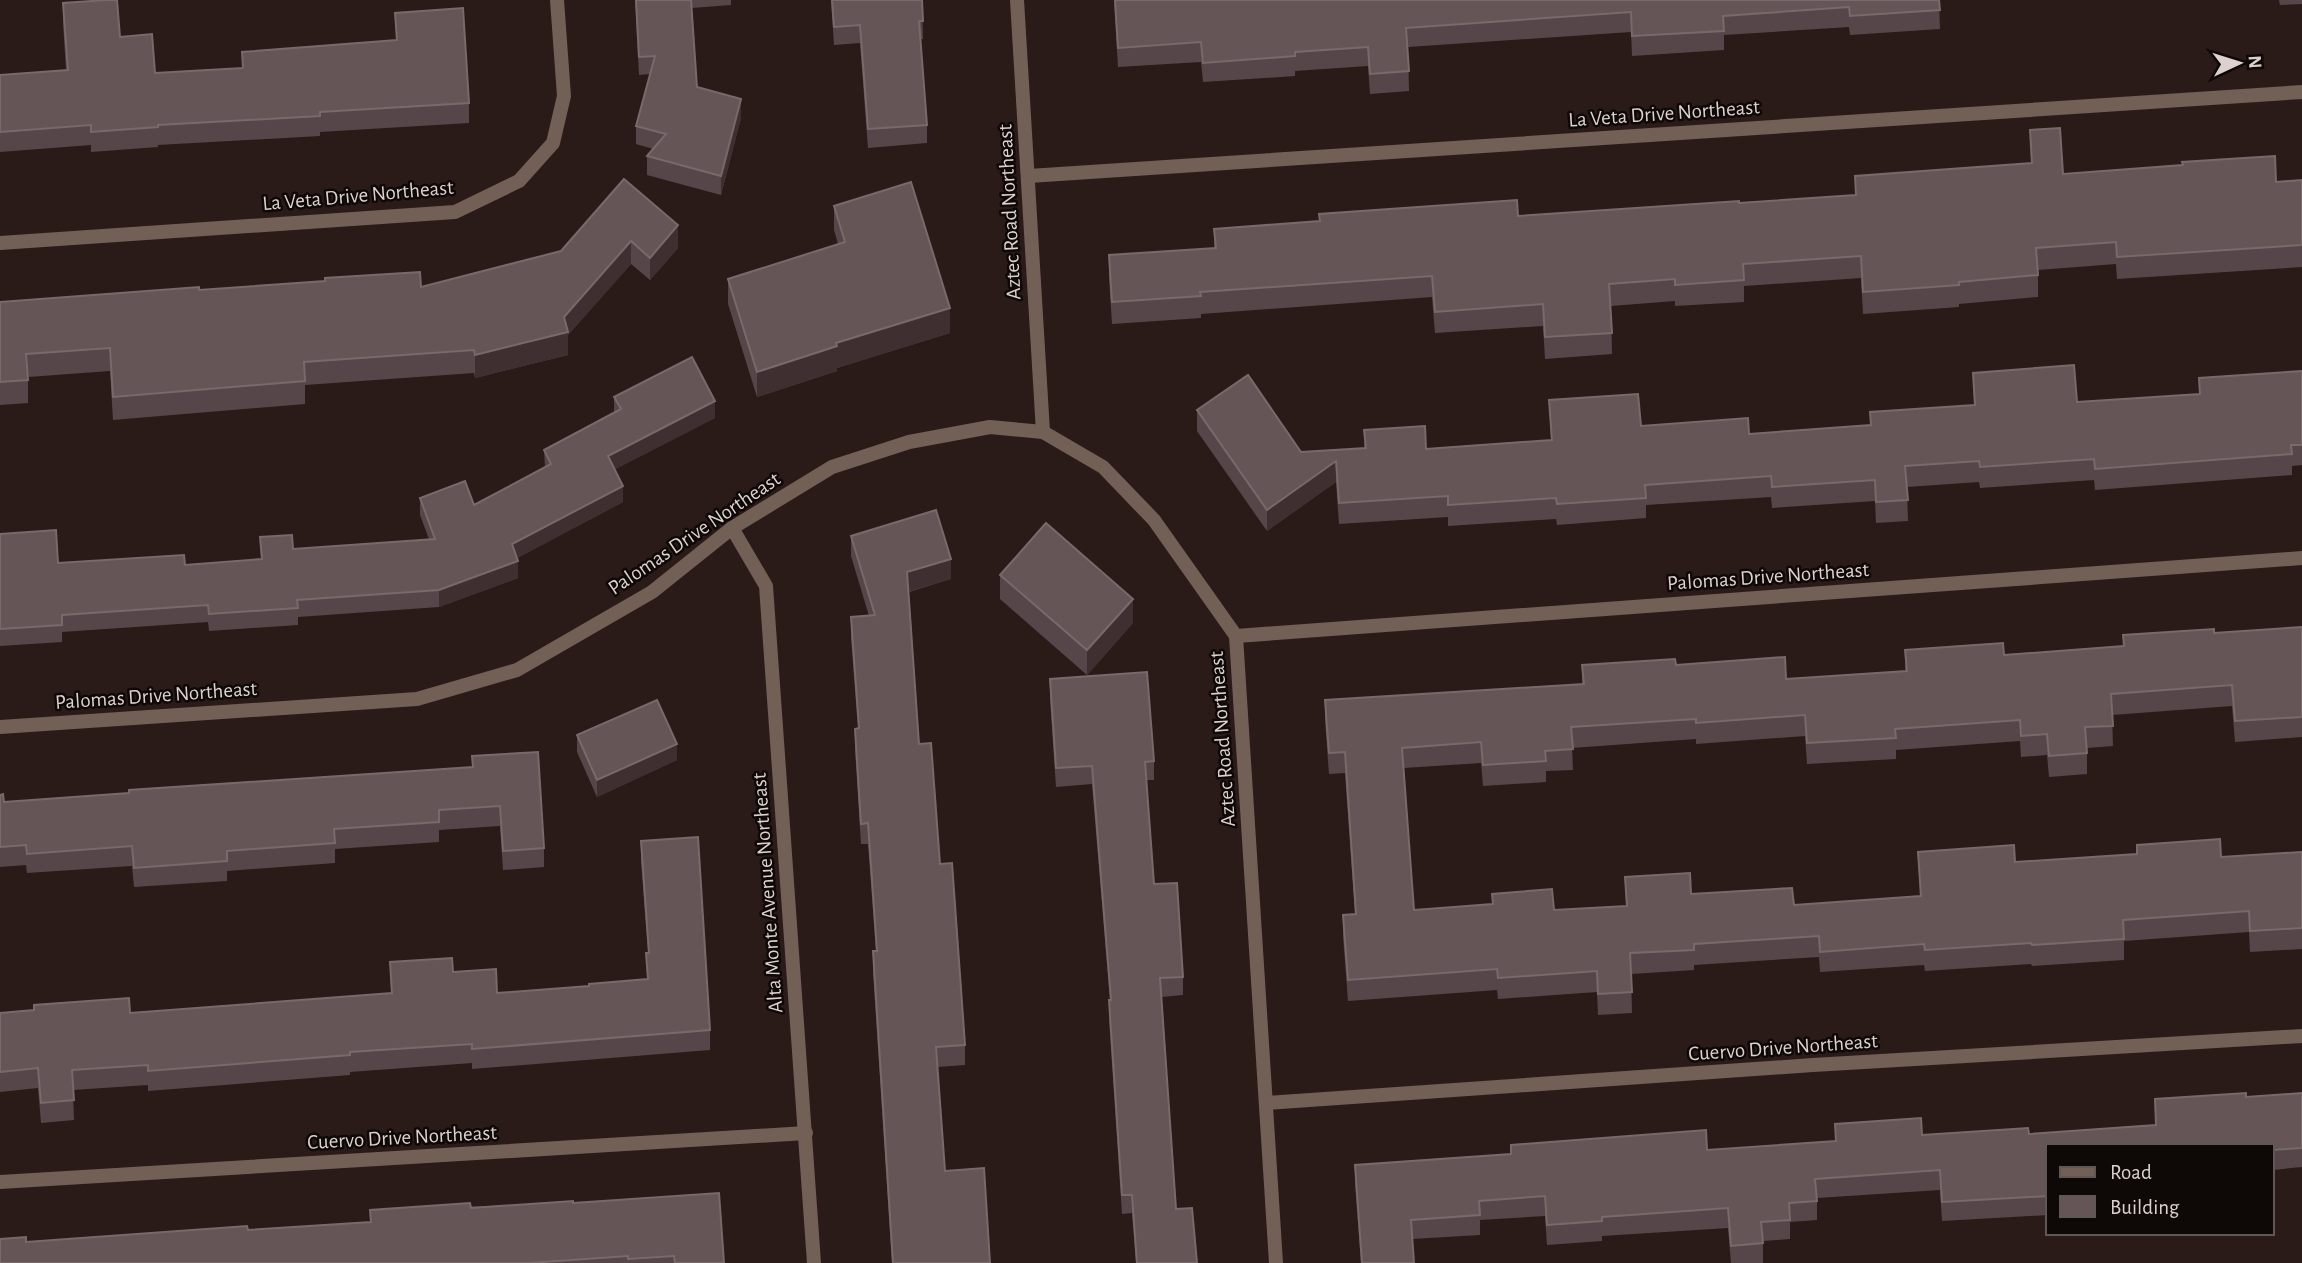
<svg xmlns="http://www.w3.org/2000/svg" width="2302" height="1263" viewBox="0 0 2302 1263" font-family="'Alegreya Sans',sans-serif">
	<rect width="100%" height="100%" fill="#2a1b19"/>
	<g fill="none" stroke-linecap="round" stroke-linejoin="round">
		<g stroke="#726057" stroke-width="14">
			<path d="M1017,0L1043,432"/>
			<path d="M1029,176L2302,92"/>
			<path d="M0,243L455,212L519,181L553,143L564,96L557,0"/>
			<path d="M732,528L766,586L814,1263"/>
			<path d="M1236,636L2302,558"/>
			<path d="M0,727L417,699L517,670L652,592L732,528L832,467L909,442L990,427L1043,432L1103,467L1154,520L1236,636L1276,1263"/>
			<path d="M1267,1103L1813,1065L2302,1036"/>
			<path d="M0,1182L806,1133"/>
		</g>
	</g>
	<g fill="#574649">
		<path d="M635,0H731V5L692,8L697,87L741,118L721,195L647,175V156L653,149L636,144V126L650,74L639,75Z"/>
		<path d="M831,0H922L923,39H921L927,125V143L868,148L860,43L834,45Z"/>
		<path d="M1114,0H1939L1940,29L1850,35L1849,27L1724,35V50L1632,56L1631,32L1408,47L1409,91L1370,94L1368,66L1295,71V76L1203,82L1201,62L1118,67Z"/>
		<path d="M2279,0H2302V4L2280,5Z"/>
		<path d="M63,3L120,37L155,73L242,68V52L396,40L395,13L469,103V123L320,132V136L158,145V147L91,152V145L0,152V75L66,70L63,23Z"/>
		<path d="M2030,130L2063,174L2276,182L2302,180V267L2117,279L2116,264L2038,270V297L1959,304V307L1863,314L1861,278L1744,286V302L1675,306V301L1611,306L1612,354L1545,359L1543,326L1435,333L1432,297L1201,314V318L1112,324L1109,277V255L1214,248V229L1518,216L1739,203L1855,195V176L2031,163Z"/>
		<path d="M624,179L678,248L650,280L631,264L568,335V355L475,378L474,373L305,385V404L113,420L110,371L28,377V403L0,405V302L199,290L421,287L561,251Z"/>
		<path d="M834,206L950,333L837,368V371L757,397L728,304V279L838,244L834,230Z"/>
		<path d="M2302,371V465L2292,466V475L2095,490L2094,480L1980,488L1979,482L1907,487L1908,521L1876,523L1875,501L1772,508L1771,497L1646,505V518L1557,525L1556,519L1448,526V517L1339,524L1336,482L1267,531L1197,431V410L1301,452L1364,448V430L1426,449L1551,441L1549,400L1641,426L1749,434L1870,425V412L1974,405L1973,373L2077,402L2199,394V378Z"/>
		<path d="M614,397L715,418L615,469L623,502L517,558L518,578L439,607L298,617V625L209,631L208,622L62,632V642L0,646V534L58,563L185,565L261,559L260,537L293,549L429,539L420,515V498L474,505L545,468L544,450L614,412Z"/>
		<path d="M851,536L951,579L909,592L919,744L940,864L965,1045V1065L937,1067L945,1171L990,1263H892L873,972V951H876L868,844H861L855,749V729L858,728L851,638V617L869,616L851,556Z"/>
		<path d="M1000,575L1133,623L1087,675L1000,599Z"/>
		<path d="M2302,627V737L2235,742L2232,706L2112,715L2113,746L2087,748V774L2049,777L2047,755L2021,757L2020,741L1896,750V759L1807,764L1805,736L1696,744V739L1572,748L1573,770L1546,771V782L1483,786L1481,763L1404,768L1414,910L1492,904V894L1554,910L1626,906L1625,877L1691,894L1794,905L1920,897L1918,852L2015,862L2137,854V845L2221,857L2302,852V949L2250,952L2249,932L2124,941V960L2032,966L2031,964L1925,971L1924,965L1820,972L1819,957L1694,965V970L1631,974L1632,1013L1598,1015L1597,992L1498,999L1497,990L1348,1001L1343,936V915L1355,914L1345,773L1329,774L1325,720V700L1582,684V665H1676L1786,679L1905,672V650L2004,655L2123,647V635L2214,633Z"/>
		<path d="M1050,679L1154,761V780H1146L1154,884L1183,977V995L1162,997L1176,1209L1197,1263H1136L1132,1213L1122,1214L1109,1019V1000H1110L1092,784L1056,787L1050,698Z"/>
		<path d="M577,735L677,760L597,797L577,752Z"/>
		<path d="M472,756L544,848V867L503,870L500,826L439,830V842L335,849V863L227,871V881L134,887L132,866L27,873L26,865L0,867V795L4,802L472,767Z"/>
		<path d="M641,841L710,1030V1050L472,1069V1063L350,1072V1075L148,1091V1085L73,1090L74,1120L41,1123L38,1088L0,1092V1013H130L391,993L390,962L453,972L497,993L589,986L647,979L646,953H648L641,861Z"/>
		<path d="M2302,1093V1167L2272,1170V1146H2048V1215L1942,1221L1940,1190L1817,1198V1220L1790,1222V1239L1763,1241V1263H1731L1728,1228L1602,1236V1241L1547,1245L1545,1216L1480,1220V1235L1412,1239L1414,1263H1361L1355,1184V1165L1511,1154V1145L1707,1150L1835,1141V1124L1922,1135L2029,1134L2155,1125V1099L2246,1097Z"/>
		<path d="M573,1203L724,1263H0L26,1242L248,1230L370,1222V1210Z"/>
	</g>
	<g fill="#3f2f30">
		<path d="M741,99V118L721,195V176Z"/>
		<path d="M678,225V248L650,280V258Z"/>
		<path d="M631,241V264L568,335V355L475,378V355L564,317Z"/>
		<path d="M950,308V333L837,368V371L757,397V372L836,343Z"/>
		<path d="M715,401V418L608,473V456Z"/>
		<path d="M1336,461V482L1267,531V510Z"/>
		<path d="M623,486V502L512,561V544Z"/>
		<path d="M951,559V579L907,592V572Z"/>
		<path d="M518,561V578L439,607V590Z"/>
		<path d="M1133,599V623L1087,675V650Z"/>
		<path d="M677,744V760L597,797V780Z"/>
	</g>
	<g fill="#655557" stroke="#78696a" stroke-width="2">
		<path d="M106,0H117L120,37L152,34L155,73L243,68L242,52L397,40L395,13L463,8L469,103L320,112V116L158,125V127L91,132V125L0,132V75L68,70L63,3Z"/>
		<path d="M636,0H691L697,87L741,99L721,176L647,156L666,134L636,126L655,56L639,57Z"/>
		<path d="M832,0H922L923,21H919L927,125L868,129L860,25L834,27Z"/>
		<path d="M1115,0H1939L1940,10L1850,16L1849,7L1723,16L1724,31L1632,36L1631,12L1406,28L1409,71L1370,74L1368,47L1295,52V56L1203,63L1201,42L1118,48Z"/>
		<path d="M2060,128L2063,174L2183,165L2182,162L2275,156L2276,182L2302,180V245L2117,257L2116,242L2036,248L2038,275L1959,282V285L1863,292L1861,256L1743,264L1744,280L1675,285V279L1609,284L1612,333L1545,337L1543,304L1435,312L1432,276L1200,292L1201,296L1112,302L1109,255L1216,248L1214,229L1320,221L1319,214L1517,200L1518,216L1739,201V203L1856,195L1855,176L2032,163L2030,130Z"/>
		<path d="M624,179L678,225L650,258L631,241L564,317L568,332L475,355L474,350L304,362L305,381L113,397L110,348L26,354L28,380L0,382V302L199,287V290L325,281V278L420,272L421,287L561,251Z"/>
		<path d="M911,182L950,308L836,343L837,346L757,372L728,279L845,242L834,206Z"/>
		<path d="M692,357L715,401L608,456L623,486L512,544L518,561L439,590L297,600L298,608L209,614L208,605L62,615V625L0,629V534L56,530L58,563L184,555L185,565L262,559L260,537L292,535L293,549L435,539L420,498L465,481L474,505L551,464L544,450L621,409L614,397Z"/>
		<path d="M2074,365L2077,402L2200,394L2199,378L2302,371V445H2291L2292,454L2095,469L2094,459L1980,467L1979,461L1905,466L1908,500L1876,502L1875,480L1772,487L1771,476L1645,485L1646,498L1557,504L1556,498L1448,505V496L1339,503L1336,461L1267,510L1197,410L1248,375L1301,452L1366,448L1364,430L1425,426L1426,449L1552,440L1549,400L1638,394L1641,426L1748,418L1749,434L1871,425L1870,412L1975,405L1973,373Z"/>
		<path d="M936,510L951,559L907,572L919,744L931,743L940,864L952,863L965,1045L936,1047L945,1171L984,1168L990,1263H893L873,951H877L868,823L861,824L855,729L859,728L851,617L875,615L851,536Z"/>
		<path d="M1046,523L1133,599L1087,650L1000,575Z"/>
		<path d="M2302,627V717L2235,721L2232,685L2111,694L2113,726L2085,727L2087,753L2049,756L2047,734L2021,736L2020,720L1895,729L1896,738L1807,743L1805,715L1696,723V719L1571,727L1573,749L1545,751L1546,761L1483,765L1481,742L1402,748L1414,910L1493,904L1492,894L1552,889L1554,910L1627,906L1625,877L1690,873L1691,894L1792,888L1794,905L1921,896L1918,852L2014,845L2015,862L2137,854V845L2220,839L2221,857L2302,852V928L2250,931L2249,911L2123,920L2124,939L2032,945L2031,943L1925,950L1924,944L1820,952L1819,936L1694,944V950L1630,953L1632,992L1598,994L1597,971L1498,978L1497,969L1348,980L1343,915L1356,914L1345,752L1329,753L1325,700L1584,684L1582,665L1675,659L1676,665L1785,657L1786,679L1907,671L1905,650L2003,643L2004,655L2124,646L2123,635L2214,629V633Z"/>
		<path d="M1147,672L1154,761L1145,762L1154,884L1177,883L1183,977L1160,978L1176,1209L1192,1208L1197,1263H1137L1132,1195H1122L1109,1000H1111L1092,766L1056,768L1050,679Z"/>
		<path d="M657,700L677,744L597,780L577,735Z"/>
		<path d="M538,752L544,848L503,851L500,806L439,810V822L334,829L335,843L227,851V861L134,868L132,846L27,854L26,845L0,847V795L3,794L4,802L129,793V790L473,767L472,756Z"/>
		<path d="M698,837L710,1030L472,1049V1044L350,1052V1055L148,1071V1065L72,1070L74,1100L41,1103L38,1068L0,1072V1013L34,1010V1005L129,998L130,1013L392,993L390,962L452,958L453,972L496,969L497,993L589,986V984L648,979L646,953H649L641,841Z"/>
		<path d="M2246,1093V1097L2302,1093V1148L2272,1150V1146H2048V1196L1942,1202L1940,1170L1815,1179L1817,1201L1789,1203L1790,1220L1761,1222L1763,1243L1731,1246L1728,1208L1602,1217V1221L1547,1225L1545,1196L1479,1201L1480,1215L1411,1220L1414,1263H1362L1355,1165L1511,1154V1145L1706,1130L1707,1150L1836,1141L1835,1124L1921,1118L1922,1135L2028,1128L2029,1134L2156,1125L2155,1099Z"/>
		<path d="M719,1193L724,1263H675L674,1256L628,1259V1256L529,1263H0V1239L26,1237V1242L247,1226L248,1230L371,1222L370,1210L470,1203L471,1208L573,1201V1203Z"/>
	</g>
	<g text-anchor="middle" stroke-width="5" stroke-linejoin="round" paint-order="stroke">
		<g font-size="21" fill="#dcd1cf" stroke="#0e0807">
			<text transform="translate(1664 113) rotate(-4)" y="7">La Veta Drive Northeast</text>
			<text transform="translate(358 195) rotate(-5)" y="7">La Veta Drive Northeast</text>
			<text transform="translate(1009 212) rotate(-93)" y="7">Aztec Road Northeast</text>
			<text transform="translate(694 533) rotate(-34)" y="7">Palomas Drive Northeast</text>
			<text transform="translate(1768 576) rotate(-4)" y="7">Palomas Drive Northeast</text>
			<text transform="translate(156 695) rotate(-4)" y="7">Palomas Drive Northeast</text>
			<text transform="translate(1222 739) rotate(-94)" y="7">Aztec Road Northeast</text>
			<text transform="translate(767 893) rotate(-94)" y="7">Alta Monte Avenue Northeast</text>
			<text transform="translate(1783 1047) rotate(-4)" y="7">Cuervo Drive Northeast</text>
			<text transform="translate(402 1137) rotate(-3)" y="7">Cuervo Drive Northeast</text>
		</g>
	</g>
	<rect x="2046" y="1144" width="228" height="91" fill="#0e0807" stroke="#605857" stroke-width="2"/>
	<rect x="2060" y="1167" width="35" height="10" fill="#726057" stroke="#605857" stroke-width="2"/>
	<text x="2110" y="1179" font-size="21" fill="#dcd1cf">Road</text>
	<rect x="2060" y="1196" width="35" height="21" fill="#655557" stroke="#605857" stroke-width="2"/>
	<text x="2110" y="1214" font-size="21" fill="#dcd1cf">Building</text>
	<g transform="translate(2239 63) rotate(86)" stroke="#0e0807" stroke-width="5" paint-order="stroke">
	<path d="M0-5L12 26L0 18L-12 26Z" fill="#dcd1cf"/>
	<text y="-10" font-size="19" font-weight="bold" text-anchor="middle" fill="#dcd1cf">N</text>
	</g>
</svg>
